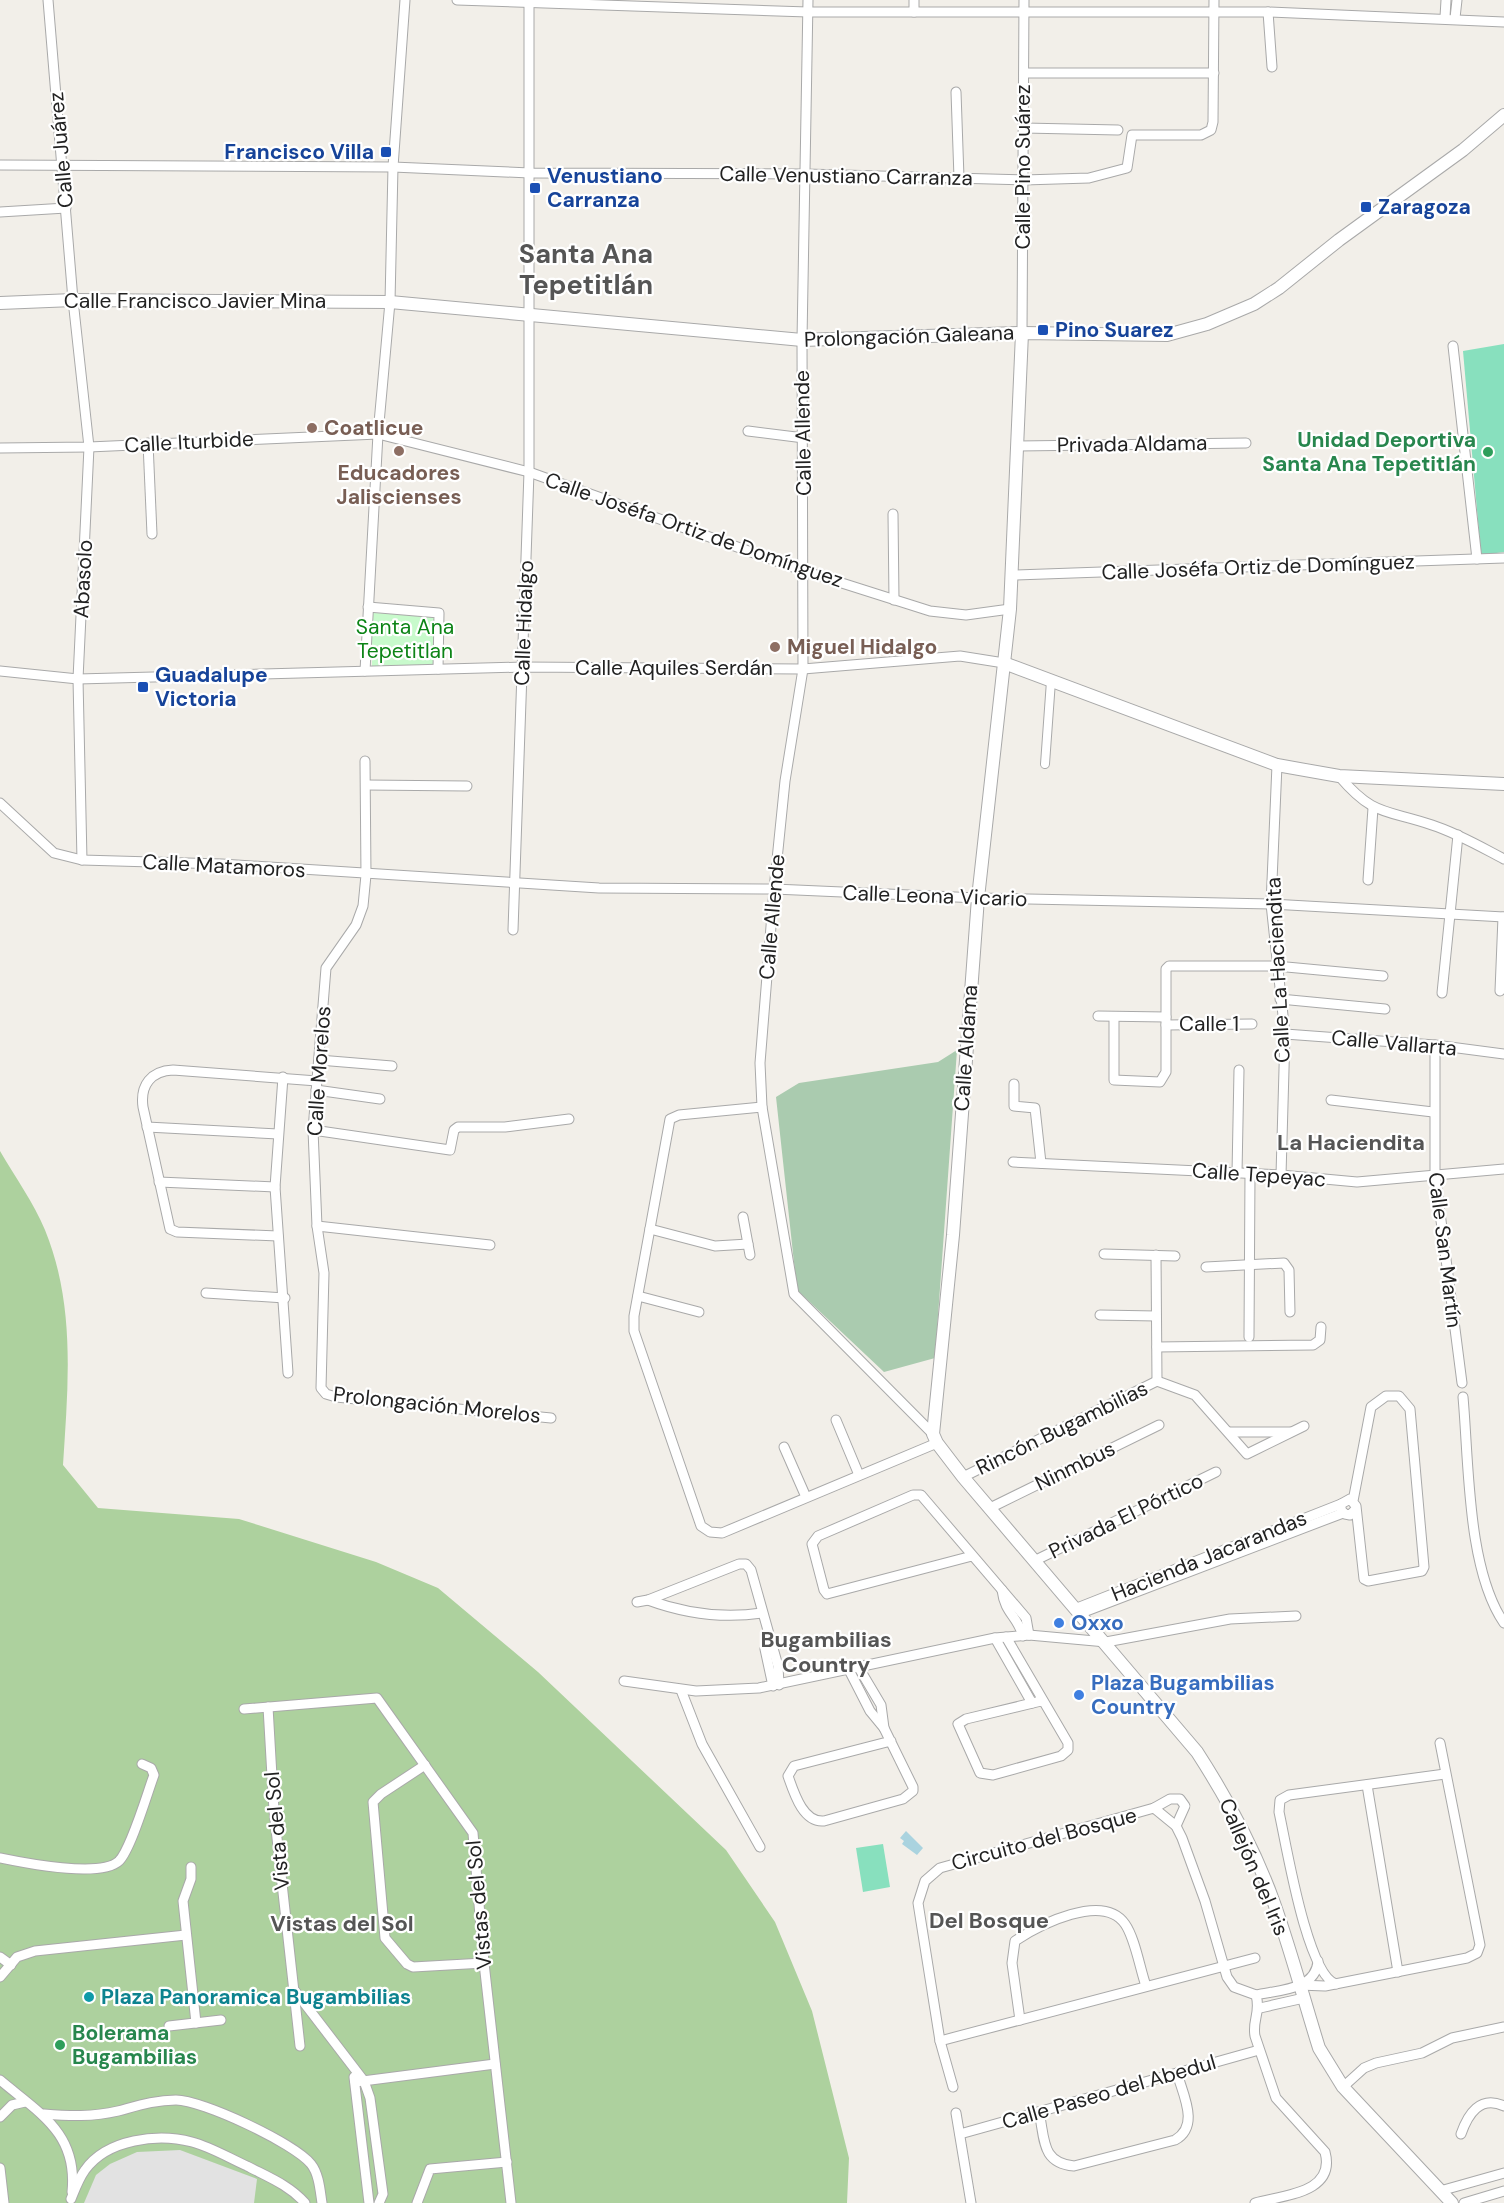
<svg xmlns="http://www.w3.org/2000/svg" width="1504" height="2203" viewBox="0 0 1504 2203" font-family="'DM Sans',sans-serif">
	<rect width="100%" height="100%" fill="#f2efe9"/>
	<path fill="#add19e" d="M0,1151C15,1177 34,1203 45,1230C76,1306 68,1386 63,1465L98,1508L239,1519L376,1562L438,1588L538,1672L726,1850L775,1922L812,2011L849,2158L847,2203H0Z"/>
	<path fill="#aacbaf" d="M957,1050L935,1358L884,1372L797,1290L776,1097L799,1083L938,1062Z"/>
	<path fill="#c8facc" d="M372,613L438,615L436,665L372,666Z"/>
	<g fill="#88e0be">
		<path d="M1504,344V552L1481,555L1463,351Z"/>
		<path d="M883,1844L890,1887L863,1892L856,1848Z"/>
	</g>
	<path fill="#e2e2e2" d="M180,2150L257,2179L254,2203H84L96,2175L110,2164L137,2152Z"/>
	<path fill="#aad3df" d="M906,1831L923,1848L917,1855L902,1844L904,1841L900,1838Z"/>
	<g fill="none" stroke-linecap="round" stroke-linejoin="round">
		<defs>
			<path id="pedestrian" d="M1045,764L1051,681"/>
			<g id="minor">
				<path d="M48,0L73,300L89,447L78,679L82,860"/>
				<path d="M457,0L808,12H1268L1504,22"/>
				<path d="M808,0L802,340L803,669L785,781L774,889L760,1063L762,1107L794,1294L933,1434"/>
				<path d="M914,12V0"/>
				<path d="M1268,12L1272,67"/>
				<path d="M1445,17L1446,0"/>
				<path d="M1455,18L1457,0"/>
				<path d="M1024,73H1214"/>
				<path d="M956,92L959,178"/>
				<path d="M1024,128L1118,130"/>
				<path d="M0,165L393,167L530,173L806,174L1024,180L1089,178L1127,168L1132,135H1201L1211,130L1213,122L1214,0"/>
				<path d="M0,212L66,208"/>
				<path d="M1022,333L1024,0"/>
				<path d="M1453,346L1477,559"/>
				<path d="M748,431L804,438"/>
				<path d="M148,443L152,534"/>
				<path d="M1018,446L1246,443"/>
				<path d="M0,448L89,447L378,434L529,472L804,571L930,611L966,615L1010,609"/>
				<path d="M893,514L894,600"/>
				<path d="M1013,575L1504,558"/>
				<path d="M368,607L439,613L438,669"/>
				<path d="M0,671L78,679L523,667L803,669L960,656L1004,663"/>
				<path d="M365,671L378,434L390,302L393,167L405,0"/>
				<path d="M365,761L366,875L363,906L356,925L326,968L313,1130L317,1226L324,1273L321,1388L326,1394L336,1397L551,1418"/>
				<path d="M1277,765L1271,904L1285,1034L1281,1175"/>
				<path d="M1339,776C1374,817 1385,809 1432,825C1457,833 1481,847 1504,859"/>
				<path d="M366,785L467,786"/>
				<path d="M0,803L54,853L82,860L222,864L599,888L774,889L978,898L1271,904L1504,917"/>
				<path d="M1368,880L1373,808"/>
				<path d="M513,930L529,472V0"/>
				<path d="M1500,991L1503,917"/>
				<path d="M1442,993L1458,835"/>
				<path d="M1280,999L1385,1009"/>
				<path d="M1098,1016L1166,1017"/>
				<path d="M1114,1017V1080L1160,1082L1166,1072V969L1169,966H1276L1383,976"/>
				<path d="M1166,1025L1252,1024"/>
				<path d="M1285,1034L1435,1045L1504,1054"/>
				<path d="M1435,1045V1174L1462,1383"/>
				<path d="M319,1060L392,1066"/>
				<path d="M283,1077L275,1187L288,1373"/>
				<path d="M1014,1084V1106L1035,1108L1041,1163"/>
				<path d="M316,1090L380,1099"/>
				<path d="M1331,1100L1433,1112"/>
				<path d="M762,1107L679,1115L670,1119L634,1316V1331L701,1526L710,1532L722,1533L937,1443"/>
				<path d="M147,1127L278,1134"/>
				<path d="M313,1130L450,1150L454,1130L458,1127H505L569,1119"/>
				<path d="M1013,1162L1281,1175L1357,1182L1504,1169"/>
				<path d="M1237,1173L1239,1070"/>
				<path d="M159,1182L275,1187"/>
				<path d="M743,1217L750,1255"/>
				<path d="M317,1226L490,1245"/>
				<path d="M650,1229L715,1246L748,1244"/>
				<path d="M278,1236L177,1232L170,1229L143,1107C140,1085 151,1071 173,1070L317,1081"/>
				<path d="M1104,1254L1175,1256"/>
				<path d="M1156,1255L1157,1381"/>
				<path d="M1206,1267L1284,1263L1289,1270L1290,1312"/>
				<path d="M206,1293L285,1298"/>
				<path d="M638,1296L699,1312"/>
				<path d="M1100,1315L1156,1316"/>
				<path d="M1249,1337L1250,1174"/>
				<path d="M1157,1347L1313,1345L1320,1340L1321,1327"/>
				<path d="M1157,1381L1195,1395L1247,1454L1304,1426"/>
				<path d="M1463,1397C1469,1463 1467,1569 1504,1623"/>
				<path d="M836,1420L859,1475"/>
				<path d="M1229,1432H1290"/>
				<path d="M784,1447L806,1497"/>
				<path d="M963,1477L1157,1381"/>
				<path d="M1353,1501L1371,1407L1386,1396H1399L1410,1409L1424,1567L1422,1571L1368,1581L1364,1579L1356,1506L1350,1499L1341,1504V1510L1345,1514L1350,1515L1356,1509"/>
				<path d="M992,1507L1159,1425"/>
				<path d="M972,1556L827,1594L824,1590L812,1544L818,1536L913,1495H921L1026,1618L1029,1635"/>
				<path d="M1036,1560L1216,1472"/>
				<path d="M1002,1590C1005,1614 1017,1615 1023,1636"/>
				<path d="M648,1600C686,1614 722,1619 762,1613"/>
				<path d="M637,1602L648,1600L739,1564H746L751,1570L778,1666L779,1685"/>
				<path d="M1077,1608L1341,1504"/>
				<path d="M1081,1613L1343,1513"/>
				<path d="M1006,1637L1068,1743V1750L1061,1756L993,1775L980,1773L958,1724L966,1719L1041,1701"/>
				<path d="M995,1638L1032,1703"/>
				<path d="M769,1639L765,1649L773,1686"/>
				<path d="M859,1668L881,1705L884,1728"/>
				<path d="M849,1670L870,1711L884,1728L913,1787V1791L903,1799L824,1821C803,1823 794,1793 788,1776L794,1766L891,1741"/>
				<path d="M624,1681L696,1691L759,1688L995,1638L1029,1635L1106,1642L1230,1619L1296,1616"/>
				<path d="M681,1690L702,1744L760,1847"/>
				<path d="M268,1707L274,1811L300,2046"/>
				<path d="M244,1709L377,1698L473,1833L484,1963L511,2203"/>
				<path d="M425,1765L381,1794L373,1802L385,1938L407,1964L413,1967L484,1963"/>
				<path d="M1367,1785L1398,1972"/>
				<path d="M1154,1808L1170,1799H1180L1185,1806L1176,1826"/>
				<path d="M0,1858C24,1863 101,1878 119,1861C131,1849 147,1794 154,1775L151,1768L142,1764"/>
				<path d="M191,1867V1879L183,1901L196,2023"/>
				<path d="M0,1957L11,1965"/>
				<path d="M0,1977L17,1957L35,1951L186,1935"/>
				<path d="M1336,1984C1307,1975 1286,1843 1279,1812L1280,1800L1289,1795L1445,1774"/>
				<path d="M1299,1985L1325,1986L1467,1958L1477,1953L1480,1945L1440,1743"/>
				<path d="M295,1991L364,2081L370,2098L383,2194L379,2203"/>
				<path d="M1256,1995C1279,1990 1316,1990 1318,1961"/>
				<path d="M1260,2008L1304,1998"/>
				<path d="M1020,2020L1012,1963L1015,1941C1039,1925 1103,1892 1125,1924C1135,1938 1140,1969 1146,1986"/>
				<path d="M169,2026L221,2020"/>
				<path d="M940,2041L1255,1958"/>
				<path d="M354,2077L369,2203"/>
				<path d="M0,2080C39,2113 78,2133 72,2192"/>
				<path d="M355,2082L495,2064"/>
				<path d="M953,2087L940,2041L918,1903L925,1881L940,1868L1154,1808L1176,1826L1182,1838L1205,1901L1227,1977L1234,1987L1256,1995C1261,2013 1252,2020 1255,2036L1276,2098L1325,2152C1336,2193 1284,2195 1255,2203"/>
				<path d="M1343,2087L1364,2068L1376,2063L1422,2053L1452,2038L1504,2027"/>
				<path d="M1039,2112C1045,2139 1041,2163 1074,2166L1175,2140C1200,2126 1183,2095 1177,2073"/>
				<path d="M956,2113L971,2203"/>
				<path d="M44,2114C69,2116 93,2117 118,2111C137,2106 155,2100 176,2100C202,2100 294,2143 311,2164C319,2174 320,2190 322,2203"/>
				<path d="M0,2117L12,2105L25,2102"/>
				<path d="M960,2134L1259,2050"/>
				<path d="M1461,2134C1468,2114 1480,2095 1504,2106"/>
				<path d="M0,2168L4,2203"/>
				<path d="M1440,2191L1504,2173"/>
				<path d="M71,2199C75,2189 79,2178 85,2170C107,2139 158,2133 192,2142C211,2147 229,2158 247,2166C268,2177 289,2185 305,2203"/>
				<path d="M417,2203L430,2169L507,2162"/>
				<path d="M1464,2203L1504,2191"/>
			</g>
			<g id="tertiary">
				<path d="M0,303L73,300L390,302L802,340L1022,333L1167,335L1207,324L1254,304L1279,288L1339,240L1463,150L1504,115"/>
				<path d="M1022,333L1010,609L978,898L953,1235L933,1434L937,1443L963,1477L1197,1752C1228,1800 1255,1850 1274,1903C1291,1951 1304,2000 1319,2048L1343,2087L1452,2203"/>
				<path d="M1004,663L1277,765L1339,776L1504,784"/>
			</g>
		</defs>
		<use href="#pedestrian" stroke="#a9a9a9" stroke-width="10"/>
		<use href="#minor" stroke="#a9a9a9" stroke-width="11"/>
		<use href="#tertiary" stroke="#a9a9a9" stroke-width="14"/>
		<use href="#pedestrian" stroke="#fff" stroke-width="8"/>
		<use href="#minor" stroke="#fff" stroke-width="9"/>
		<use href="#tertiary" stroke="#fff" stroke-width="12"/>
	</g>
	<g fill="#1a4fb4" stroke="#fff" stroke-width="2">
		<rect x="380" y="146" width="12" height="12" rx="3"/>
		<rect x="529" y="182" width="12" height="12" rx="3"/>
		<rect x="1360" y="201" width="12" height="12" rx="3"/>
		<rect x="1037" y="324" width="12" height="12" rx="3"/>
		<rect x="137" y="681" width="12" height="12" rx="3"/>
	</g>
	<g fill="#8d6e63" stroke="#fff" stroke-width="2">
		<circle cx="312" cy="428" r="6"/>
		<circle cx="399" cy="451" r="6"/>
		<circle cx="775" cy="647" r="6"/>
	</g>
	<g fill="#2e9e5b" stroke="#fff" stroke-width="2">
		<circle cx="1488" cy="452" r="6"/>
		<circle cx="60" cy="2045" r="6"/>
	</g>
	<g fill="#3f7fe0" stroke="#fff" stroke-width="2">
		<circle cx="1059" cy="1623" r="6"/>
		<circle cx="1079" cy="1695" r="6"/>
	</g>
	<circle fill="#0f9aa8" stroke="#fff" stroke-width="2" cx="89" cy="1997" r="6"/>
	<g text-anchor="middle" stroke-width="4.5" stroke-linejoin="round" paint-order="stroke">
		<g font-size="21" fill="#222" stroke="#fff">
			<text transform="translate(61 150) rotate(-95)" y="7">Calle Juárez</text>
			<text transform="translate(1023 167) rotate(-90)" y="7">Calle Pino Suárez</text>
			<text transform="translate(846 176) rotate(1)" y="7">Calle Venustiano Carranza</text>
			<text x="195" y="308">Calle Francisco Javier Mina</text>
			<text transform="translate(909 336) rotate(-2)" y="7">Prolongación Galeana</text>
			<text transform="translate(803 433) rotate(-91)" y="7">Calle Allende</text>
			<text transform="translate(189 442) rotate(-3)" y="7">Calle Iturbide</text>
			<text transform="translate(1132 444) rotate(-1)" y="7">Privada Aldama</text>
			<text transform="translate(694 530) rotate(19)" y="7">Calle Joséfa Ortiz de Domínguez</text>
			<text transform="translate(1258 567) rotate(-2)" y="7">Calle Joséfa Ortiz de Domínguez</text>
			<text transform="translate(83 579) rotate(-87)" y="7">Abasolo</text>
			<text transform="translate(524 623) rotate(-88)" y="7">Calle Hidalgo</text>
			<text x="674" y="675">Calle Aquiles Serdán</text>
			<text transform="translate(224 866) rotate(3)" y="7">Calle Matamoros</text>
			<text transform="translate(935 896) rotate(2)" y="7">Calle Leona Vicario</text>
			<text transform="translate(772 917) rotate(-85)" y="7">Calle Allende</text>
			<text transform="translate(1278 970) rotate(-93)" y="7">Calle La Haciendita</text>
			<text x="1209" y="1031">Calle 1</text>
			<text transform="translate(1394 1043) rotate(5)" y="7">Calle Vallarta</text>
			<text transform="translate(966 1048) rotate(-86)" y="7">Calle Aldama</text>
			<text transform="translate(319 1071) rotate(-86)" y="7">Calle Morelos</text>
			<text transform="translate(1259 1175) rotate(4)" y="7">Calle Tepeyac</text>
			<text transform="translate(1445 1250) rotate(83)" y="7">Calle San Martín</text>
			<text transform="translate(437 1405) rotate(6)" y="7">Prolongación Morelos</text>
			<text transform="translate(1062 1428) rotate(-26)" y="7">Rincón Bugambilias</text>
			<text transform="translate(1075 1466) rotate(-26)" y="7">Ninmbus</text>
			<text transform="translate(1126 1516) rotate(-26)" y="7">Privada El Pórtico</text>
			<text transform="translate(1209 1556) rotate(-22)" y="7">Hacienda Jacarandas</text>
			<text transform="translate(277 1831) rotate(-95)" y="7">Vista del Sol</text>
			<text transform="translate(1044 1839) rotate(-15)" y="7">Circuito del Bosque</text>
			<text transform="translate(1254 1867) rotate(67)" y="7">Callejón del Iris</text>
			<text transform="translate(479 1905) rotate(-95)" y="7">Vistas del Sol</text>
			<text transform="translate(1109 2092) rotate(-16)" y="7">Calle Paseo del Abedul</text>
		</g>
		<g font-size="21" font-weight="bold" fill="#164399" stroke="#fff" text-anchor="start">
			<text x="374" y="159" text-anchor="end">Francisco Villa</text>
			<text x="547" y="183">Venustiano<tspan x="547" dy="24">Carranza</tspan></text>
			<text x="1378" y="214">Zaragoza</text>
			<text x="1055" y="337">Pino Suarez</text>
			<text x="155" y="682">Guadalupe<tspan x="155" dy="24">Victoria</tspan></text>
		</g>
		<g font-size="21" font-weight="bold" fill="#785e54" stroke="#fff" text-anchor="start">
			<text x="324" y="435">Coatlicue</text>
			<text x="399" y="480" text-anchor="middle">Educadores<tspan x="399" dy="24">Jaliscienses</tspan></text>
			<text x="787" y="654">Miguel Hidalgo</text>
		</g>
		<g font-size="21" font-weight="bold" fill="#27864d" stroke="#fff" text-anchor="end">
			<text x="1476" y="447">Unidad Deportiva<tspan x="1476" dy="24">Santa Ana Tepetitlán</tspan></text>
			<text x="72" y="2040" text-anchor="start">Bolerama<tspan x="72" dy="24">Bugambilias</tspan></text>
		</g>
		<g font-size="21" fill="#0c8416" stroke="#fff">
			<text x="405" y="634">Santa Ana<tspan x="405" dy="24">Tepetitlan</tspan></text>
		</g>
		<g font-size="21" font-weight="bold" fill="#366cbe" stroke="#fff" text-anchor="start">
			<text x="1071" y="1630">Oxxo</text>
			<text x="1091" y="1690">Plaza Bugambilias<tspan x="1091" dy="24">Country</tspan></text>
		</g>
		<g font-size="21" font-weight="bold" fill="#0d838f" stroke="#fff" text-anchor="start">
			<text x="101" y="2004">Plaza Panoramica Bugambilias</text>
		</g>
		<g font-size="22" font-weight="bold" fill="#555" stroke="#fff">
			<text x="1351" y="1150">La Haciendita</text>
			<text x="826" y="1647">Bugambilias<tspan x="826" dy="25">Country</tspan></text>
			<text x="989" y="1928">Del Bosque</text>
			<text x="342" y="1931">Vistas del Sol</text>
		</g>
		<g font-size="27" font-weight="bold" fill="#555" stroke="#fff">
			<text x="586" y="263">Santa Ana<tspan x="586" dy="31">Tepetitlán</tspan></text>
		</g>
	</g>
</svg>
